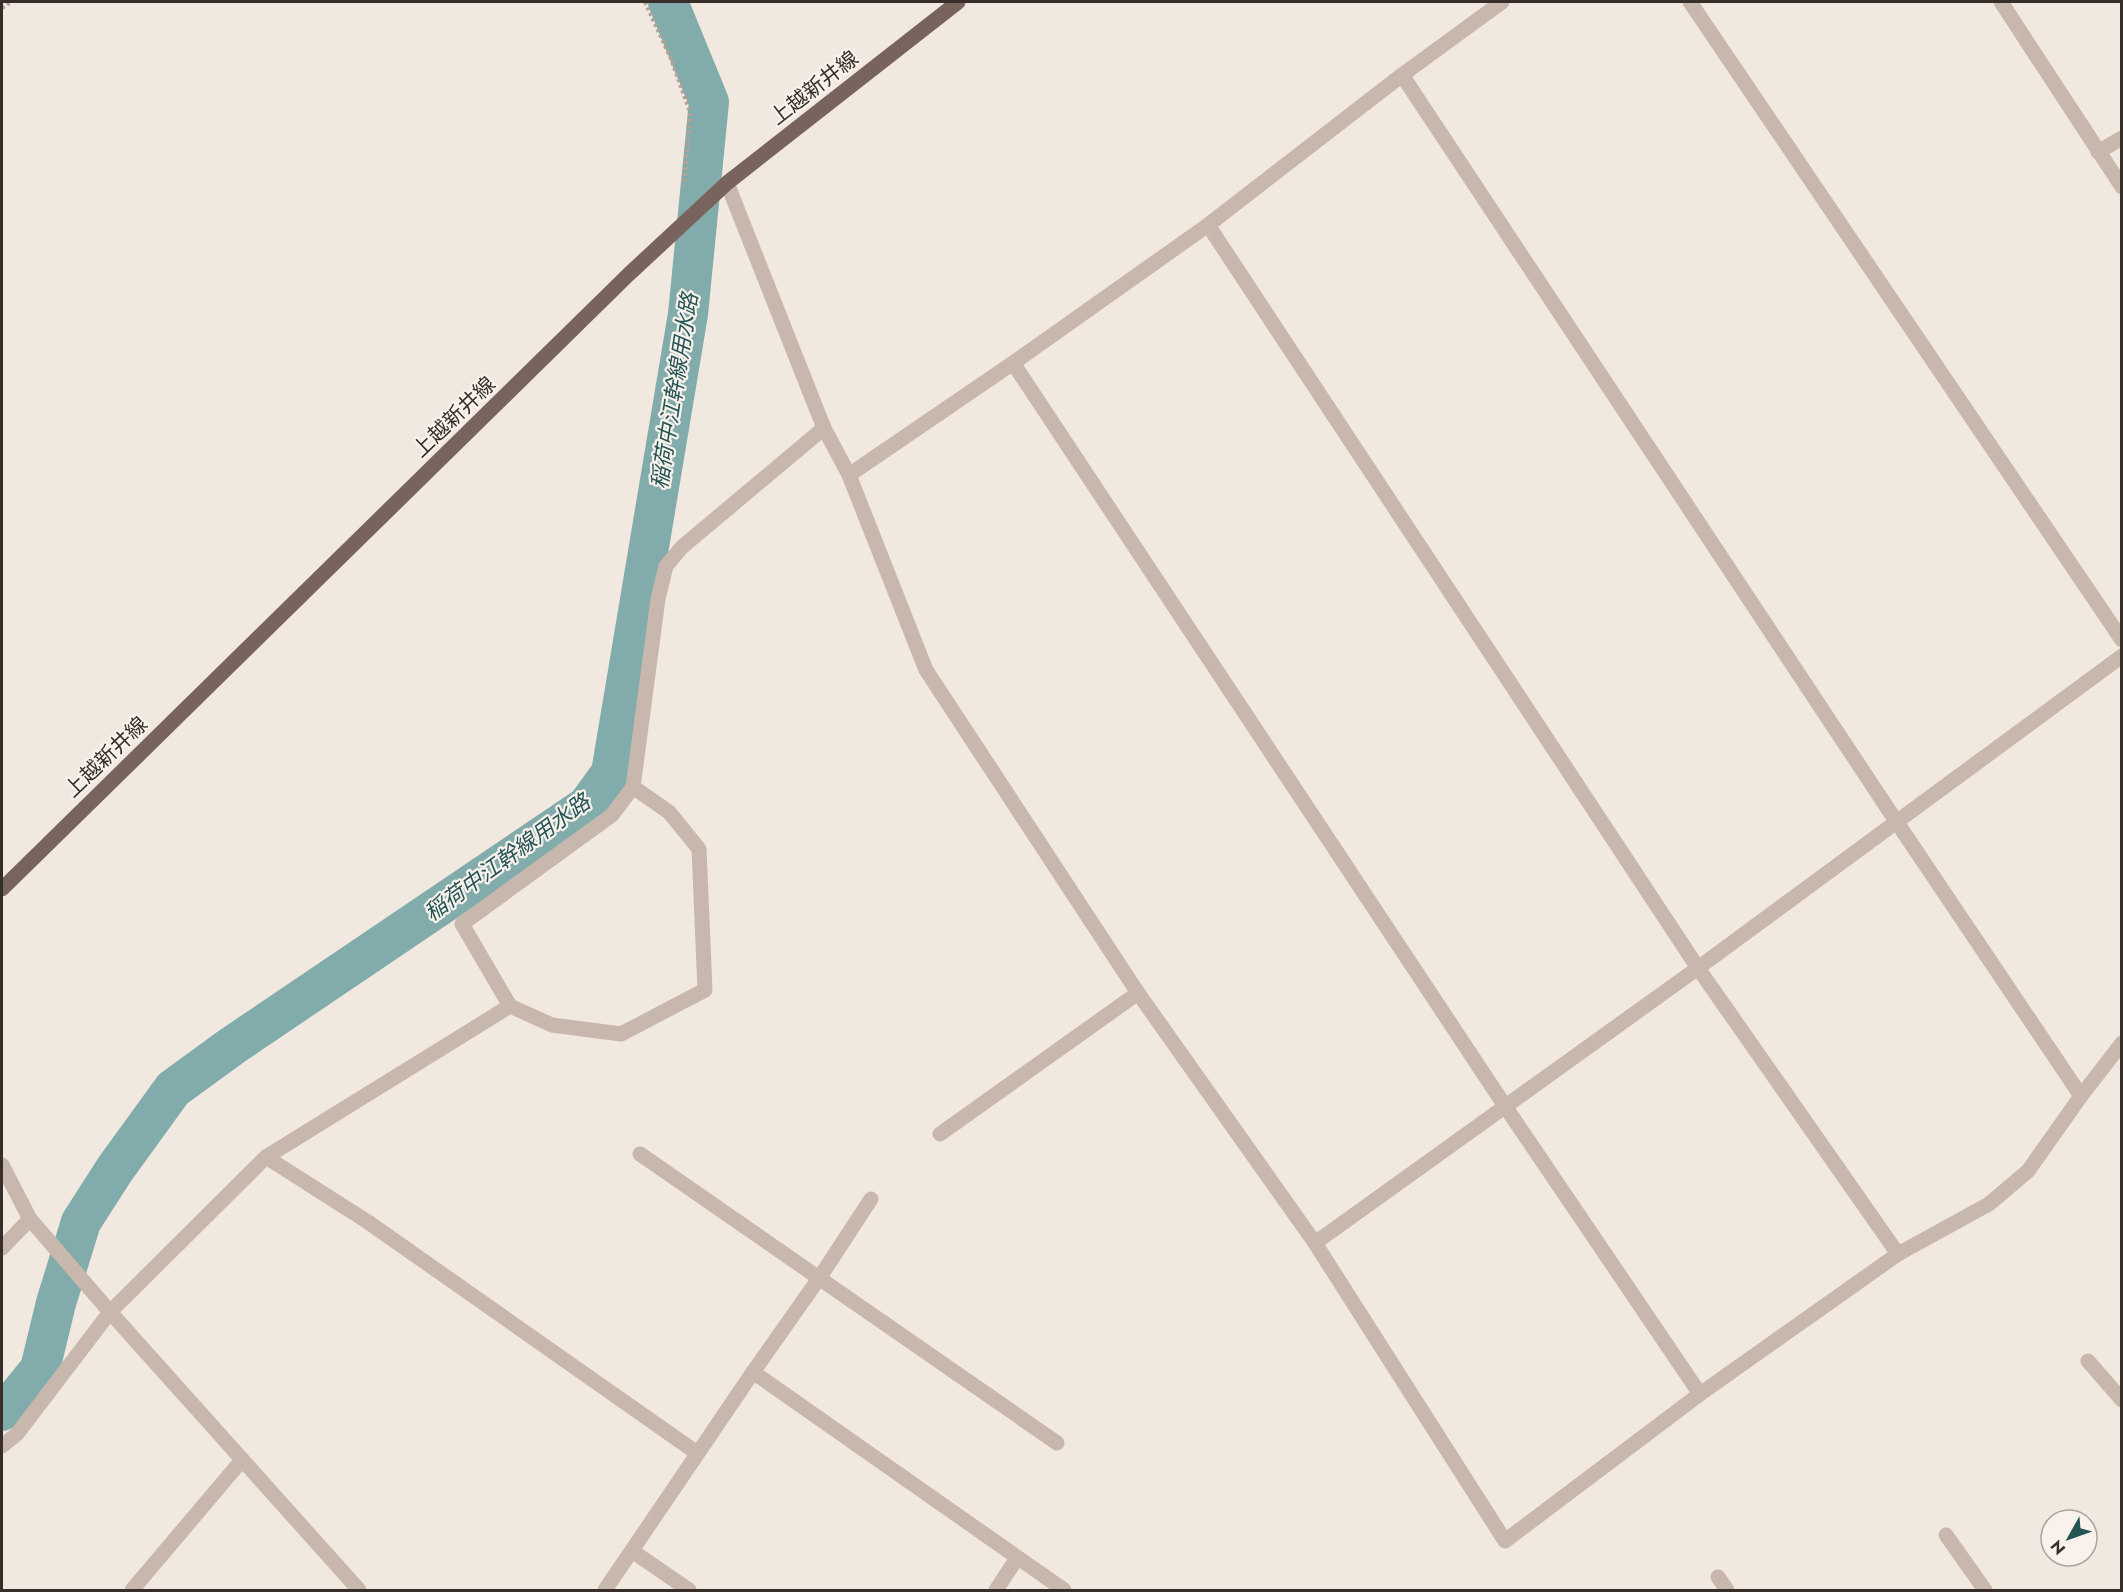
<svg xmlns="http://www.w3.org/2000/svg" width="2123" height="1592" viewBox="0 0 2123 1592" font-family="Jost,'Noto Sans JP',sans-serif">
	<rect width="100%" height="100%" fill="#f1e8df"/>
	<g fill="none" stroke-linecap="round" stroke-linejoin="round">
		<path stroke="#81acab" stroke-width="40" d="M2,1411L14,1401L40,1369L56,1303L81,1222L115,1169L173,1089L232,1046L587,806L611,773L688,314L709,102L668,2"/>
		<g stroke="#b4a196" stroke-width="4" stroke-dasharray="3 3" stroke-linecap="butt">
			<path d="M645,2L671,59L690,112L684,186"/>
			<path d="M2,8L11,2"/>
		</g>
		<path stroke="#c8b7ac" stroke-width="15" d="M1718,1577L1727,1590"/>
		<g stroke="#c8b7ac" stroke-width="15">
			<path d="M1690,2L2122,640"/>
			<path d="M2001,2L2122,187"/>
			<path d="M1402,75L1896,821L2081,1096"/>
			<path d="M2098,152L2122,138"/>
			<path d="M727,183L824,428L849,475L926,670L1138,993L1315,1243L1505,1541L1700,1394L1898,1254L1989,1204L2028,1171L2081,1096L2122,1043"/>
			<path d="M1208,225L1698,968L1898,1254"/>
			<path d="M1013,363L1505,1106L1700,1394"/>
			<path d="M849,475L1013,363L1208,225L1402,75L1502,2"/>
			<path d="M633,787L658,599L666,566L682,547L824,428"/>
			<path d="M940,1134L1138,993"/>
			<path d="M640,1154L1057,1443"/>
			<path d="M266,1157L510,1006L552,1025L621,1034L705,990L699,849L669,812L633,787L612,815L462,924L510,1006"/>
			<path d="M2,1165L30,1219L110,1312L359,1590"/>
			<path d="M1315,1243L1698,968L2122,656"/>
			<path d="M2,1248L30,1219"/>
			<path d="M2088,1361L2122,1400"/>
			<path d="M753,1372L820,1277L871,1199"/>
			<path d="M2,1446L17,1434L110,1312L266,1157L368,1222L697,1453"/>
			<path d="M1946,1535L1985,1590"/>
			<path d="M632,1551L689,1590"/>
			<path d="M132,1590L242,1460"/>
			<path d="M605,1590L753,1372L1064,1590"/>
			<path d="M996,1590L1017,1558"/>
		</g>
		<path stroke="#78645d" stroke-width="15" d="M2,889L628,275L727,183L958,2"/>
	</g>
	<g text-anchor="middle" stroke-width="4.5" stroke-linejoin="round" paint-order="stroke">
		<g font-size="21" fill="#372e2a" stroke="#f9f2ec">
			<text transform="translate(814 88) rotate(-38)" y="7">上越新井線</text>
			<text transform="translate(454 417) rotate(-44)" y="7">上越新井線</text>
			<text transform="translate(106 757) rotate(-44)" y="7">上越新井線</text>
		</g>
		<g font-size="22" font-style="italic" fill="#235555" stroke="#f9f2ec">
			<text transform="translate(674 391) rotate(-81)" y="8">稲荷中江幹線用水路</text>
			<text transform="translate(507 857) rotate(-36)" y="8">稲荷中江幹線用水路</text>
		</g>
	</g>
	<rect width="2123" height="1592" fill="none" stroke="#372e2a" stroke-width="6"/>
	<g transform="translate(2069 1538) rotate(230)"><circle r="28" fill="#f9f2ec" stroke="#aba49e" stroke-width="1.5"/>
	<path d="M0-4.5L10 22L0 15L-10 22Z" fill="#235555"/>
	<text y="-9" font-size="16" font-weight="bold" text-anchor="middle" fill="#372e2a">N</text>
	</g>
</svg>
